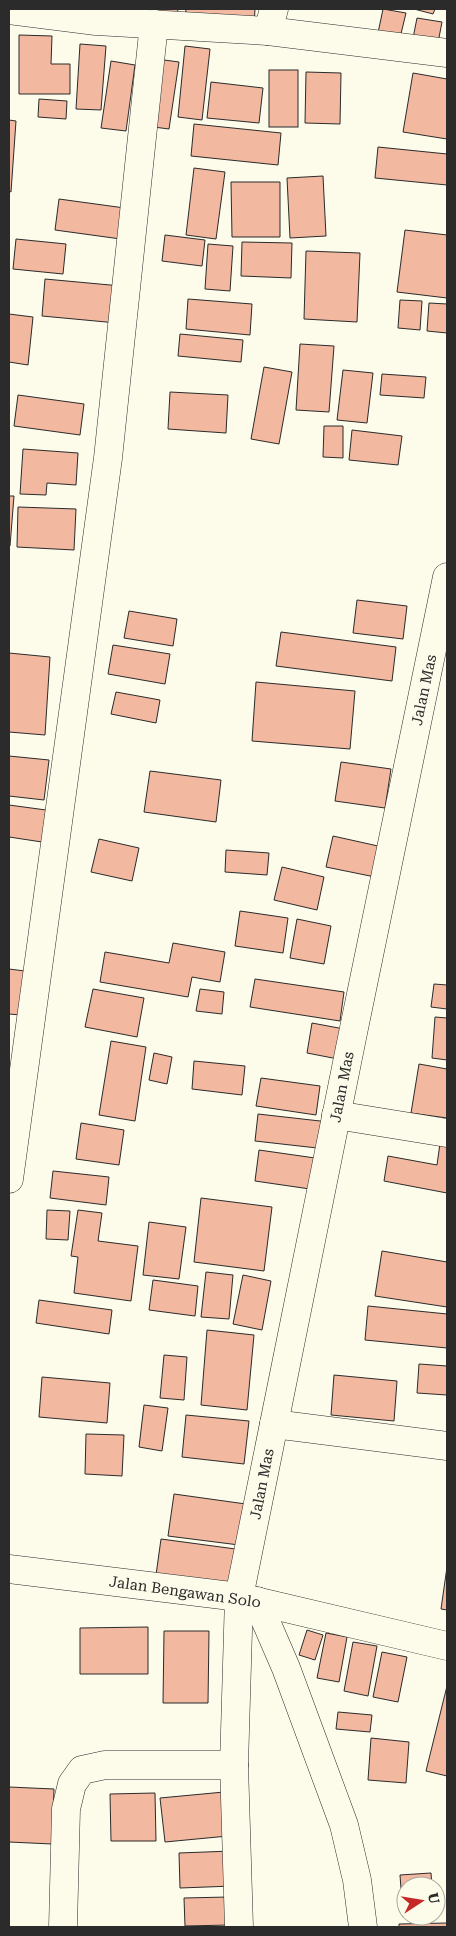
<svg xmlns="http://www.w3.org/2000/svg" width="456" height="1936" viewBox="0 0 456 1936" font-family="'Roboto Serif',serif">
	<rect width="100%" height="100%" fill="#fdfbea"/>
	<g fill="#f2b8a0" stroke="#2b2b2b">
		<path d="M151,9H178L176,21L150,16Z"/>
		<path d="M186,9H255L254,25L185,20Z"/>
		<path d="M383,9L406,13L400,38L378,33Z"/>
		<path d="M414,9H435L433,14Z"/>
		<path d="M417,18L442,22L437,48L412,43Z"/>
		<path d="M19,35L52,36L51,64H70V94H19Z"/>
		<path d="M80,44L106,46L101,110L76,109Z"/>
		<path d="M185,46L210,49L202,120L178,117Z"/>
		<path d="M157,59L179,62L169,129L146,126Z"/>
		<path d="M111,61L135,65L126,131L101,128Z"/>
		<rect x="269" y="70" width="29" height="57"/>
		<path d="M306,72L341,73L340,124L305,123Z"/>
		<path d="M413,73L447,79V139L403,132Z"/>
		<path d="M211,82L263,88L259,123L207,118Z"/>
		<path d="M39,99L67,101L66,119L38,117Z"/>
		<path d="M9,120L16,121L11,192L9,191Z"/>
		<path d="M194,124L281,133L278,165L191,156Z"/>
		<path d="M378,147L447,154V185L375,178Z"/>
		<path d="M194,168L225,172L216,239L186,235Z"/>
		<path d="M323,176L326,236L290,238L287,178Z"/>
		<path d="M231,182H280V237H232Z"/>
		<path d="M59,199L132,209L128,240L55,230Z"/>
		<path d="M405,230L447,235V298L397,292Z"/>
		<path d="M165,235L205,240L202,266L162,261Z"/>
		<path d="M16,239L66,244L63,274L13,269Z"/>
		<path d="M242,242L292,243L291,278L241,276Z"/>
		<path d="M208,244L233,246L230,291L205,289Z"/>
		<path d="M306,251L360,253L357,322L304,319Z"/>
		<path d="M45,279L121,286L117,323L42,316Z"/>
		<path d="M188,299L252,304L250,335L186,329Z"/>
		<path d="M400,300L422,301L420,330L398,328Z"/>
		<path d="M429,303L447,304V333L427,331Z"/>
		<path d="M9,314L33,317L28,365L9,362Z"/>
		<path d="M180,334L243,340L241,362L178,356Z"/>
		<path d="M300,344L334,346L329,412L296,410Z"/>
		<path d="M264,367L292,372L279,444L251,439Z"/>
		<path d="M343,370L373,373L367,423L337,420Z"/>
		<path d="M382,374L426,377L424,398L380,395Z"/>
		<path d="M170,392L228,395L226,433L168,429Z"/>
		<path d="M18,395L84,404L80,435L14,426Z"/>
		<path d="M324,426H343V458L323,457Z"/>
		<path d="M352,430L402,436L398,465L349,460Z"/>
		<path d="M23,449L78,453L76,485L47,483L46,495L20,494Z"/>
		<path d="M9,496H14L10,546H9Z"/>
		<path d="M18,507L76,509L74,550L17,547Z"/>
		<path d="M357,600L407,606L403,639L353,633Z"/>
		<path d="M129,611L177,619L173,646L124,638Z"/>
		<path d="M281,632L396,647L392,681L276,666Z"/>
		<path d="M113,645L170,654L165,684L108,674Z"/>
		<path d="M9,653L50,657L45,735L9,732Z"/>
		<path d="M256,682L355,691L350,749L252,741Z"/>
		<path d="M116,692L160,700L156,723L111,714Z"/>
		<path d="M9,756L49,760L44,800L9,796Z"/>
		<path d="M341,762L391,769L385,808L335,801Z"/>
		<path d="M150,771L221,780L216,822L144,812Z"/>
		<path d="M9,805L46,810L42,842L9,837Z"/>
		<path d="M333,836L387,848L380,878L326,867Z"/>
		<path d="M99,839L139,848L132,881L91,872Z"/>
		<path d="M226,850L269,853L267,875L225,872Z"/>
		<path d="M282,867L324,877L317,910L274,900Z"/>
		<path d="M240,911L288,918L283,953L235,946Z"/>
		<path d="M297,919L331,926L324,964L290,958Z"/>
		<path d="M173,943L225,952L220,982L192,977L188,997L100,982L105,952L169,963Z"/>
		<path d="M9,969L25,971L21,1015L9,1014Z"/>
		<path d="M255,979L344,992L340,1021L250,1007Z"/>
		<path d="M434,984L447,985V1009L431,1007Z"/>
		<path d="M93,989L144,998L137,1037L85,1027Z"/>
		<path d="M200,989L224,992L222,1014L196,1011Z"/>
		<path d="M435,1017L447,1018V1060L432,1058Z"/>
		<path d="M312,1023L344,1029L338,1059L307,1053Z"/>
		<path d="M111,1041L146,1047L135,1121L99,1115Z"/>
		<path d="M154,1053L172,1057L167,1084L149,1080Z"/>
		<path d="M194,1061L245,1066L242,1095L192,1089Z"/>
		<path d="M419,1064L447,1069V1118L411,1113Z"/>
		<path d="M261,1078L320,1086L316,1115L256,1106Z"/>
		<path d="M258,1114L329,1122L326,1149L255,1141Z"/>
		<path d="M81,1123L124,1130L119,1165L76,1159Z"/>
		<path d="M441,1136L447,1137V1193L384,1181L388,1156L437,1165Z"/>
		<path d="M259,1150L315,1158L310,1189L255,1181Z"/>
		<path d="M53,1171L109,1177L106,1205L50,1198Z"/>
		<path d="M201,1198L272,1207L264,1271L194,1262Z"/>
		<path d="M47,1210L70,1211L68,1240L46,1239Z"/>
		<path d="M78,1210L102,1213L98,1241L138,1246L131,1301L74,1293L78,1257L71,1256Z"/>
		<path d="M149,1222L186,1227L179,1279L143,1275Z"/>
		<path d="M382,1251L447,1262V1307L375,1296Z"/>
		<path d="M206,1272L233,1275L229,1319L201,1317Z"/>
		<path d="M243,1275L271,1281L262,1330L233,1324Z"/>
		<path d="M153,1280L198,1286L195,1316L149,1310Z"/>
		<path d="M39,1300L112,1310L109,1334L36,1323Z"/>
		<path d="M368,1306L447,1314V1348L365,1340Z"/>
		<path d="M207,1330L254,1335L247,1410L201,1405Z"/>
		<path d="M164,1355L187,1357L184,1400L160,1398Z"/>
		<path d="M419,1364L447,1366V1395L417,1393Z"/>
		<path d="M334,1375L397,1381L394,1421L331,1415Z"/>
		<path d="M42,1377L110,1383L107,1423L39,1417Z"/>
		<path d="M144,1405L168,1408L162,1451L139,1447Z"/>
		<path d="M186,1415L249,1421L244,1464L182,1457Z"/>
		<path d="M86,1434L124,1435L122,1476L85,1474Z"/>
		<path d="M174,1494L253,1505L247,1546L168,1536Z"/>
		<path d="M161,1539L243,1550L238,1587L156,1575Z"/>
		<path d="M447,1567V1610L441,1609Z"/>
		<path d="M148,1627V1674H80V1628Z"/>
		<path d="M307,1630L323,1635L315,1660L299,1655Z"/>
		<path d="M164,1631H209L208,1703H163Z"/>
		<path d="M326,1633L347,1637L339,1682L317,1678Z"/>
		<path d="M353,1642L377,1646L368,1696L344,1691Z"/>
		<path d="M382,1652L407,1657L398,1702L373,1697Z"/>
		<path d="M447,1686V1776L426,1771Z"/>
		<path d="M338,1712L372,1715L370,1732L336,1729Z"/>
		<path d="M371,1738L409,1742L406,1783L368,1780Z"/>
		<path d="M9,1787L54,1789L52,1844L9,1842Z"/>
		<path d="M224,1792L228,1836L165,1842L160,1798Z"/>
		<path d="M155,1793L156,1841H111L110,1794Z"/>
		<path d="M232,1851L233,1886L180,1888L179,1853Z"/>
		<path d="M431,1873L432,1886H406V1916H421L403,1917L400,1875Z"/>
		<path d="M228,1897L230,1925L185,1926L184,1898Z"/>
		<path d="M447,1923V1927H399V1924Z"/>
	</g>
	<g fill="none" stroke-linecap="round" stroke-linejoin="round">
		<defs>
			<g id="street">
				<path d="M9,10L96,21L268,31L274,9"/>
				<path d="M268,31L447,53"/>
				<path d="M336,1115L447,1133"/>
				<path d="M9,1179L108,458L154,24"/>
				<path d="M274,1424L447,1446"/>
				<path d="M257,1601L286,1668L344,1825L357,1880L363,1927"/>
				<path d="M63,1927L66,1809L72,1784L82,1770L105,1765H234"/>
				<path d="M239,1927L234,1765L239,1597L353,1033L447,577"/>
			</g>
			<path id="secondary" d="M9,1569L239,1597L447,1646"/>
		</defs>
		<use href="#street" stroke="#2b2b2b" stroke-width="29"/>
		<use href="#secondary" stroke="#2b2b2b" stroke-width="29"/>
		<use href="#street" stroke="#fdfbea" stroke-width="28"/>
		<use href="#secondary" stroke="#fdfbea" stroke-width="28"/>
	</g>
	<g text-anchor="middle" stroke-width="4" stroke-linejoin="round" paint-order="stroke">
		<g font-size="15" fill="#2b2b2b" stroke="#fdfbea">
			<text transform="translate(424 690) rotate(-78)" y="5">Jalan Mas</text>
			<text transform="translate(342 1087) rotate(-79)" y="5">Jalan Mas</text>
			<text transform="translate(262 1484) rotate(-79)" y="5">Jalan Mas</text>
			<text transform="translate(185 1592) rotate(8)" y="5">Jalan Bengawan Solo</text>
		</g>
	</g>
	<rect width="456" height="1936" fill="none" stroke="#2b2b2b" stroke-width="20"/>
	<g transform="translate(421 1901) rotate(78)"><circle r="24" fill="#fdfbea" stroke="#a9a89e"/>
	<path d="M0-4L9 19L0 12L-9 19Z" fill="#c62828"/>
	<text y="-8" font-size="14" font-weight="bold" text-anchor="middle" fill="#2b2b2b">U</text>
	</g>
</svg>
